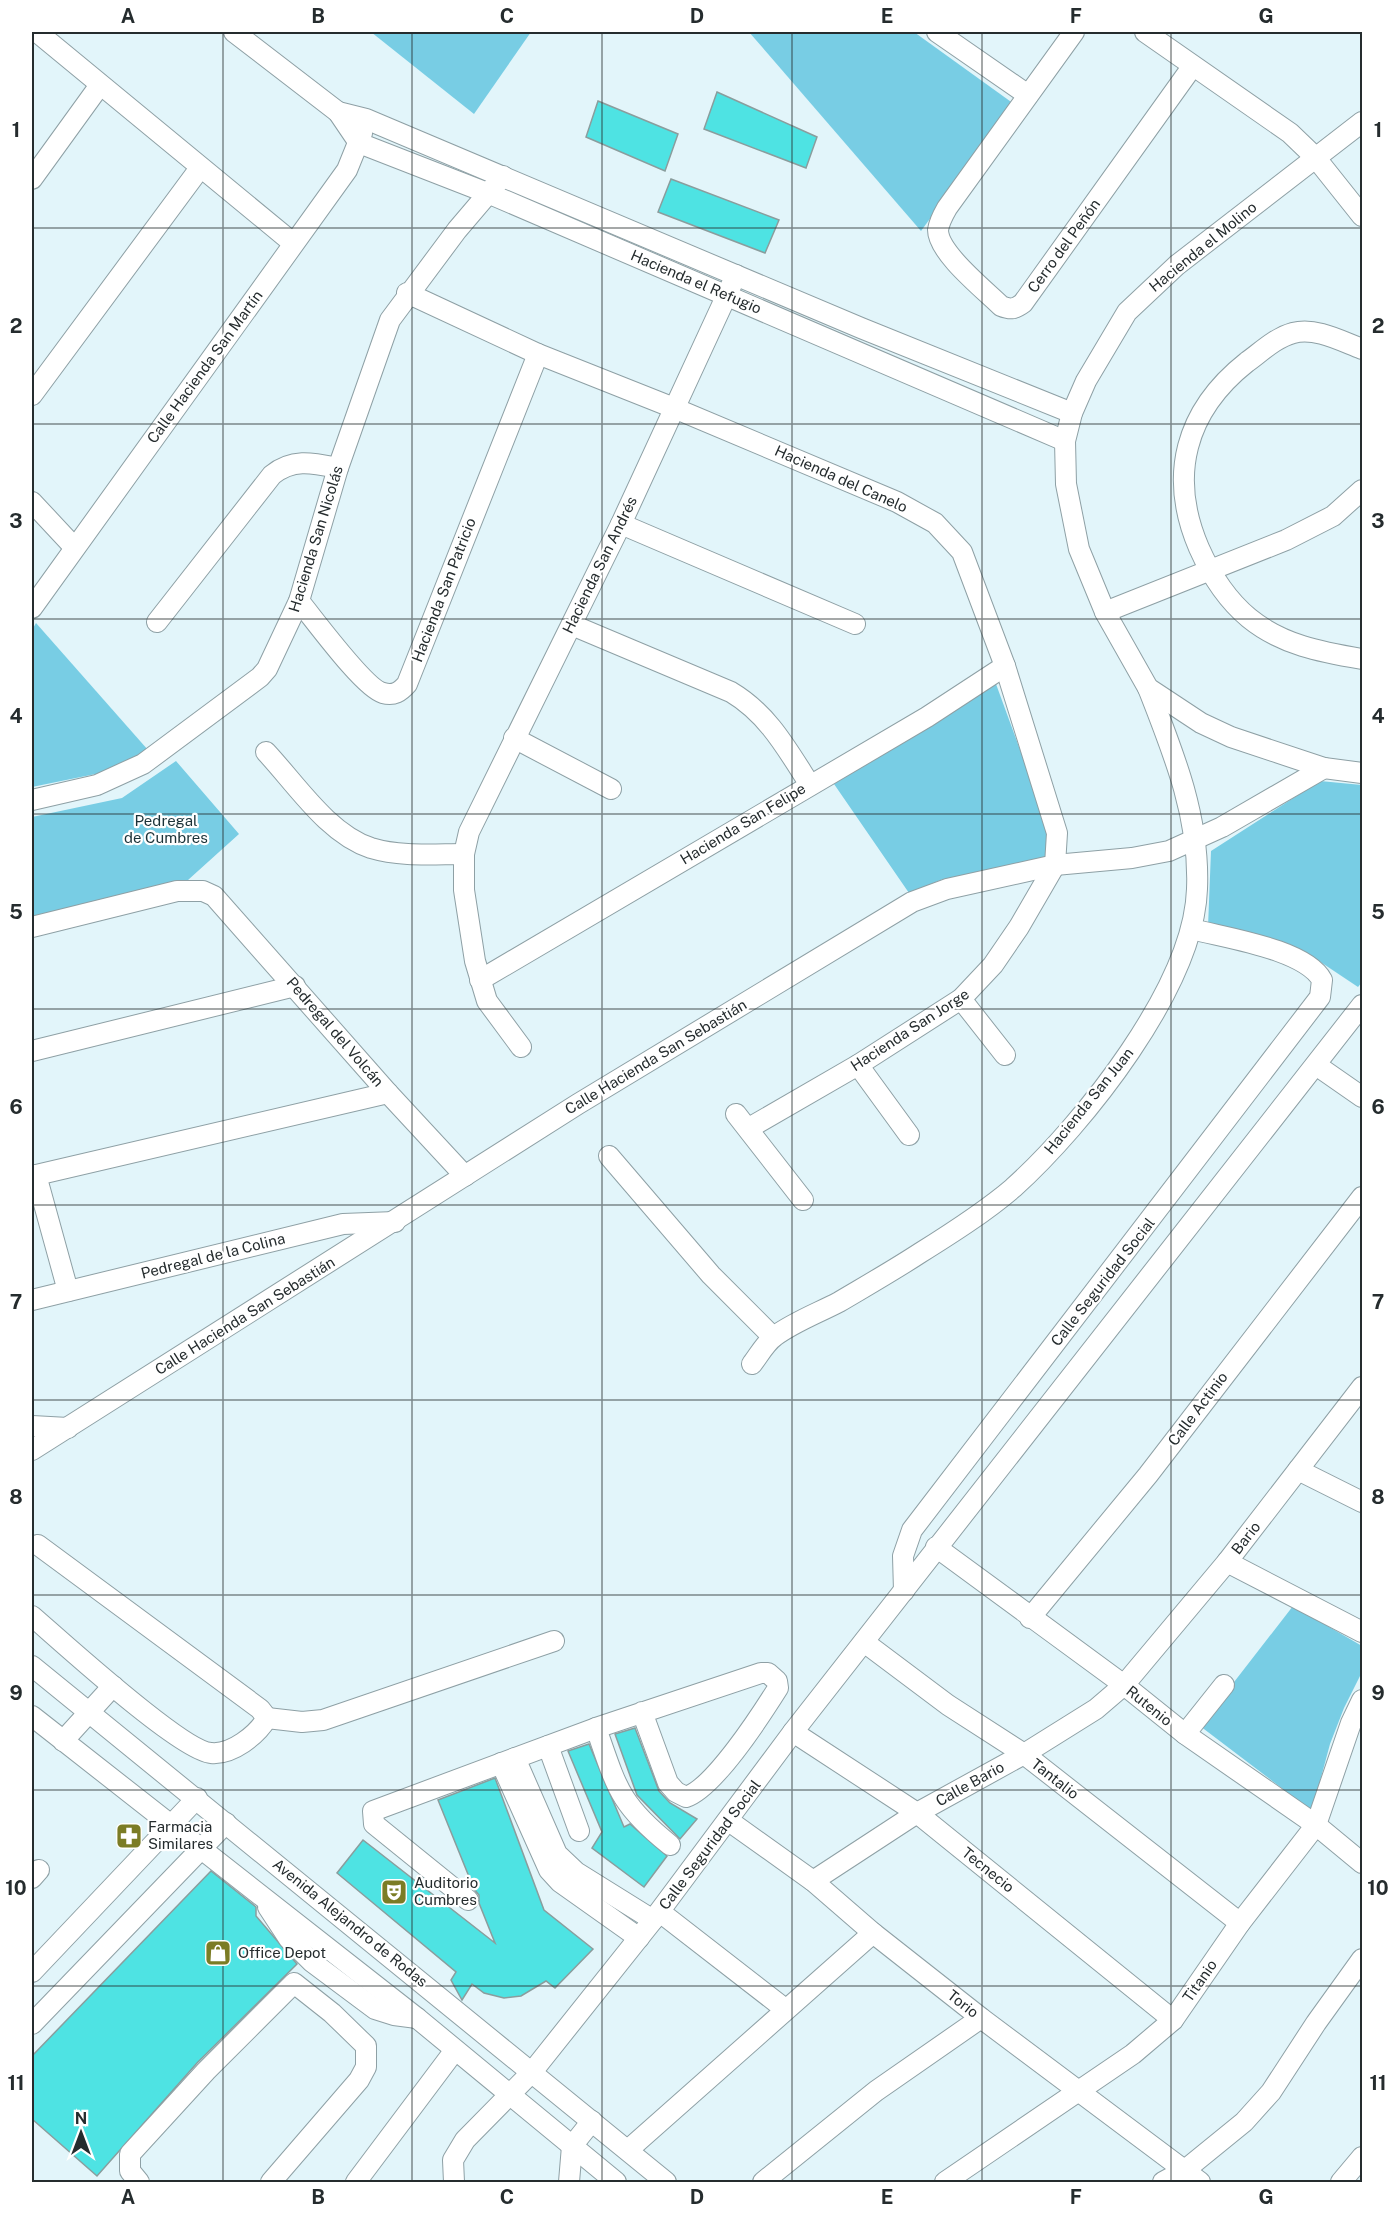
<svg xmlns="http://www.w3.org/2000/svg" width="1394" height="2214" viewBox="0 0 1394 2214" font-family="'Public Sans',sans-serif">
	<rect width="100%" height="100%" fill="#e2f5fa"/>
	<g fill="#78cde4">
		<path d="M371,32H531L474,114Z"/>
		<path d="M749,32H914L1014,104L921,231Z"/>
		<path d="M36,623L148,750L110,771L32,787V630Z"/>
		<path d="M996,684L1057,851L1052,867L943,879L909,893L834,784Z"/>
		<path d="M176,761L239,834L188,880L32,916V817L122,798Z"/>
		<path d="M1320,781L1362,785V982L1358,987L1313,957L1243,933L1208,927L1211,851Z"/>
		<path d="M1293,1606L1362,1646V1672L1344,1708L1330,1744L1312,1811L1200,1726Z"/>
	</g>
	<g fill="#4ee3e3" stroke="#8a9d9d" stroke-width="1.5">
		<path d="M717,92L817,137L806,168L704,129Z"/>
		<path d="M598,101L678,134L665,171L586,137Z"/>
		<path d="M671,179L779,220L765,253L658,212Z"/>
		<path d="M635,1728L659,1791L670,1803L697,1819L680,1839L637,1795L615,1734Z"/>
		<path d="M589,1744L624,1827L630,1824L667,1856L644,1887L592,1848L602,1832L568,1751Z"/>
		<path d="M495,1778L544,1910L593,1949L555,1988L546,1981L521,1996L504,1998L484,1993L472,1984L462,2000L451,1980L456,1972L337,1873L363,1840L495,1943L479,1903V1895L474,1889L438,1800Z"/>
		<path d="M211,1871L256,1907V1916L297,1964L197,2063L97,2176L32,2119V2056Z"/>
	</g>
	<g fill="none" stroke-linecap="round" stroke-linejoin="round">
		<defs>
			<g id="minor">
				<path d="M37,32L293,243"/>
				<path d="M234,32L338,112L359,143L490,194L1065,441"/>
				<path d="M937,32L1028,95"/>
				<path d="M1074,32L947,208C943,215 939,222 938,230C938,253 985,290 1001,306C1011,310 1015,309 1023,303L1192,67"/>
				<path d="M1145,32L1290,133L1315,157L1362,216"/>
				<path d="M338,112L366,119L861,328L1072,413"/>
				<path d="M1362,122L1177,265L1127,312L1086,381L1072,413L1065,441L1066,484L1079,549L1105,612L1148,688L1201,723L1231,737L1324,768L1362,773"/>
				<path d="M32,179L100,85"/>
				<path d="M407,293L538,354L674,408L897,502L935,523L962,552L1005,666L1057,833L1055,865L1019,927L993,965L961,999L858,1065L749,1128"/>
				<path d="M1362,349C1341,341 1316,327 1293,333C1275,338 1261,352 1247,362C1185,411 1168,476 1199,548C1211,575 1226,599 1249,618C1282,645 1321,652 1362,659"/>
				<path d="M32,395L200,168"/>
				<path d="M32,502L74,547"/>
				<path d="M621,524L855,624"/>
				<path d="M299,601C314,619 364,688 383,693C394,696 400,692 407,684L538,354"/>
				<path d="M32,608L347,170L362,133"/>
				<path d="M1105,612L1286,540L1333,516L1362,490"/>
				<path d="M157,622L272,475C293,458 313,463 338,468"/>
				<path d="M572,625L731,692C768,714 787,749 810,785"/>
				<path d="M514,738L611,789"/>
				<path d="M266,752C296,784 328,834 371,848C401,857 433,854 464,854"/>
				<path d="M32,800L97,785L143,764L260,677L267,669L299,601L338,468L390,320L457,230L503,176"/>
				<path d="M32,927L177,891H203L214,896L388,1093L465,1176"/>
				<path d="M480,980L927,717L1005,666"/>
				<path d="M961,999L1005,1055"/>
				<path d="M521,1047L487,1001L475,961L464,890V854L469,832L621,524L736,275"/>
				<path d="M32,1051L295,986"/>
				<path d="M858,1065L909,1135"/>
				<path d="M1316,1065L1362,1097"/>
				<path d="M736,1114L803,1200"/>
				<path d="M609,1156L711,1275L773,1337"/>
				<path d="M36,1175L68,1291"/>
				<path d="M32,1176L388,1093"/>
				<path d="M32,1300L343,1224L395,1222"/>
				<path d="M752,1364C759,1355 766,1342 775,1336C794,1322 818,1313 839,1302C866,1286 894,1270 920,1253C952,1233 985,1212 1013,1188C1083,1125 1194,986 1197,889C1200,818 1174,754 1148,688"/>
				<path d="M32,1426L68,1428"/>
				<path d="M32,1450L578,1104L912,902L947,889L1055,865L1132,858L1169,851L1222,827L1324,768"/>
				<path d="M1298,1470L1362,1502"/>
				<path d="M936,1547L1124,1685L1185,1734L1316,1825L1362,1863"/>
				<path d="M1227,1562L1362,1632"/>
				<path d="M904,1591L903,1556L912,1530L1320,997L1322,980C1305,949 1225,938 1192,929"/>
				<path d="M32,1616C61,1641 181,1751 211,1753C232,1755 257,1735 267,1718L260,1709L38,1545"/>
				<path d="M1030,1618L1148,1475L1362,1197"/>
				<path d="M864,1642L948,1705L1024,1754L1240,1923"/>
				<path d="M32,1666L666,2182"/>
				<path d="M32,1716L417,2018L616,2182"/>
				<path d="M267,1718L302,1722L323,1720L554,1641"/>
				<path d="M596,1728C617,1788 619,1804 670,1845"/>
				<path d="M793,1732L917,1813L1173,2020"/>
				<path d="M1185,1734L1224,1685"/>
				<path d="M63,1741L113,1686"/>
				<path d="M548,1746L579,1831"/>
				<path d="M515,1758L557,1854L576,1872L653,1920"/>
				<path d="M501,1763L549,1870L560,1882L639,1938"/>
				<path d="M729,1821L813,1881L873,1933L981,2018L1200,2182"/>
				<path d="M32,1878L39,1870"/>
				<path d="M813,1881L917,1813L1024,1754L1096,1709L1124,1685L1227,1562L1362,1387"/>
				<path d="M468,1900L374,1824L373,1811L596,1728L761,1673H768L777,1681L778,1688C761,1715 714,1788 686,1797L676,1792L668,1783L642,1712"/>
				<path d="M268,1907L289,1939L312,1962L375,2009L394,2015L417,2018"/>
				<path d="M660,1912L785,2009"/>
				<path d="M32,1972L197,1798"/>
				<path d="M32,2024L226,1823"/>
				<path d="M628,2150L873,1933"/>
				<path d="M139,2182L130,2171V2154L206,2071L294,1983L332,2013L366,2046V2067L359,2080L271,2182"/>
				<path d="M356,2182L455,2050"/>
				<path d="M454,2182L453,2160L465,2140L532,2072L653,1920L793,1732L1362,1005"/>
				<path d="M569,2182L572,2146L592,2121"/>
				<path d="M763,2182L876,2091L981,2018"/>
				<path d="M945,2182L1133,2054L1173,2020L1240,1923L1316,1825L1351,1723L1362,1700"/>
				<path d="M1163,2182L1185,2170L1244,2122L1271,2092L1316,2023L1362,1959"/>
				<path d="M1341,2182L1362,2157"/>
			</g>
		</defs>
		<use href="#minor" stroke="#8ea0a5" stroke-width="22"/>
		<use href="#minor" stroke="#fff" stroke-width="20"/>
	</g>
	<path fill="none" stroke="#252c2e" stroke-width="1.5" stroke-opacity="0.55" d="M223,32V2182M412,32V2182M602,32V2182M792,32V2182M982,32V2182M1171,32V2182M32,228H1362M32,424H1362M32,619H1362M32,814H1362M32,1009H1362M32,1205H1362M32,1400H1362M32,1595H1362M32,1790H1362M32,1986H1362"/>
	<defs>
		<symbol id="pharmacy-square" viewBox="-11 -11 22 22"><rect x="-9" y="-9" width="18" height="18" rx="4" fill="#7b7c25" stroke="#fff"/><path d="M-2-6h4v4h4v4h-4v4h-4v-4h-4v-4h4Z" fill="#fff"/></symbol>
		<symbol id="theatre-square" viewBox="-11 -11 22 22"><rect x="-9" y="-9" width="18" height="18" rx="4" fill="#7b7c25" stroke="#fff"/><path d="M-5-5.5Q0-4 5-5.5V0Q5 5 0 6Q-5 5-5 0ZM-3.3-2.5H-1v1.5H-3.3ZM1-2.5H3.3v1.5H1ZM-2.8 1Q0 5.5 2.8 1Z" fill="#fff"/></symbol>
		<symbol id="shop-square" viewBox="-11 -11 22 22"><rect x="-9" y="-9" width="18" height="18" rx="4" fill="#7b7c25" stroke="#fff"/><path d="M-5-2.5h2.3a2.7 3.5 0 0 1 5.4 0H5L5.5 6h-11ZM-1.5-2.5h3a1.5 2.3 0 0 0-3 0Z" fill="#fff"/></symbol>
	</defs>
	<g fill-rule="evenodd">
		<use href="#pharmacy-square" x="114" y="1821" width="30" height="30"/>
		<use href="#theatre-square" x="379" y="1877" width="30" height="30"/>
		<use href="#shop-square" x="203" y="1938" width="30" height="30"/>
	</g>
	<g text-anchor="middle" stroke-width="4.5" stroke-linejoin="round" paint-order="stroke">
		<g font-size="15" fill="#252c2e" stroke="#fff">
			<text transform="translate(1064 246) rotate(-54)" y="5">Cerro del Peñón</text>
			<text transform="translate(1203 247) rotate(-39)" y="5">Hacienda el Molino</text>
			<text transform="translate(696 282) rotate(23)" y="5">Hacienda el Refugio</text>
			<text transform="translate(205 367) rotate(-54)" y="5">Calle Hacienda San Martín</text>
			<text transform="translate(841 479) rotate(24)" y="5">Hacienda del Canelo</text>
			<text transform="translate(316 539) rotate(-73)" y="5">Hacienda San Nicolás</text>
			<text transform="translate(600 565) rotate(-64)" y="5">Hacienda San Andrés</text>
			<text transform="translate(444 590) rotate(-69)" y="5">Hacienda San Patricio</text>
			<text transform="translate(743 824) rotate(-31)" y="5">Hacienda San Felipe</text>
			<text transform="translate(910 1030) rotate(-33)" y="5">Hacienda San Jorge</text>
			<text transform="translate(335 1032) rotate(49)" y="5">Pedregal del Volcán</text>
			<text transform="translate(656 1057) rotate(-31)" y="5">Calle Hacienda San Sebastián</text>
			<text transform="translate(1089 1101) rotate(-51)" y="5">Hacienda San Juan</text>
			<text transform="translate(213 1256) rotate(-14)" y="5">Pedregal de la Colina</text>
			<text transform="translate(1103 1282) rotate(-52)" y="5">Calle Seguridad Social</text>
			<text transform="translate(245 1316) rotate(-32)" y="5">Calle Hacienda San Sebastián</text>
			<text transform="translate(1198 1409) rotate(-53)" y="5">Calle Actinio</text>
			<text transform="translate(1246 1538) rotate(-52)" y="5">Bario</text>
			<text transform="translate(1149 1706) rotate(39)" y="5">Rutenio</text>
			<text transform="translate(1055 1779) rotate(38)" y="5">Tantalio</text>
			<text transform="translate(970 1784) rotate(-29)" y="5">Calle Bario</text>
			<text transform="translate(710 1845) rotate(-53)" y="5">Calle Seguridad Social</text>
			<text transform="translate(988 1870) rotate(39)" y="5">Tecnecio</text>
			<text transform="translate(350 1923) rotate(39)" y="5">Avenida Alejandro de Rodas</text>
			<text transform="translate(1200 1981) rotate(-55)" y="5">Titanio</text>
			<text transform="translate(963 2004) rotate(38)" y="5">Torio</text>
		</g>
		<g font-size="15" fill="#1b3238" stroke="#fff">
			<text x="166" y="826">Pedregal<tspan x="166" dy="17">de Cumbres</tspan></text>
		</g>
		<g font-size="15" fill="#252c2e" stroke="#fff" text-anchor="start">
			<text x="148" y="1832">Farmacia<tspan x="148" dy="17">Similares</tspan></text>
			<text x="414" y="1888">Auditorio<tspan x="414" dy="17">Cumbres</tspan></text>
			<text x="238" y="1958">Office Depot</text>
		</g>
	</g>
	<rect width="1394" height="2214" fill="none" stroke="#ffffff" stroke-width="66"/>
	<g transform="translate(81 2133)" stroke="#ffffff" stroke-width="4.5" paint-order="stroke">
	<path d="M0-4.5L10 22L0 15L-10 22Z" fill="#252c2e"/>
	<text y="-9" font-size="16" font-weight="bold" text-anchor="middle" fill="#252c2e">N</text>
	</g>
	<rect x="33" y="33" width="1328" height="2148" fill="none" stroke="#252c2e" stroke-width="2"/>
	<g font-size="20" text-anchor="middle" font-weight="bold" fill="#252c2e">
		<text x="128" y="23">A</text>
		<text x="318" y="23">B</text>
		<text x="507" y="23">C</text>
		<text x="697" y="23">D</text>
		<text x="887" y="23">E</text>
		<text x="1076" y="23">F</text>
		<text x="1266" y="23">G</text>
		<text x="16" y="137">1</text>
		<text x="1378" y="137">1</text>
		<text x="16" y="333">2</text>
		<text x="1378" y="333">2</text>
		<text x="16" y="528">3</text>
		<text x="1378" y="528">3</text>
		<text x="16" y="723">4</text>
		<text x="1378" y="723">4</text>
		<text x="16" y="919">5</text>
		<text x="1378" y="919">5</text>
		<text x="16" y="1114">6</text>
		<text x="1378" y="1114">6</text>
		<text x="16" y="1309">7</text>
		<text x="1378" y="1309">7</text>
		<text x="16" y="1504">8</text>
		<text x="1378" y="1504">8</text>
		<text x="16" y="1700">9</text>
		<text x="1378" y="1700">9</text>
		<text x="16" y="1895">10</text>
		<text x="1378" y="1895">10</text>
		<text x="16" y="2090">11</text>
		<text x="1378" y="2090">11</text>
		<text x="128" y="2204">A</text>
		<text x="318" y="2204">B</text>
		<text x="507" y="2204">C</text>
		<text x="697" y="2204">D</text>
		<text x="887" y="2204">E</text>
		<text x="1076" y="2204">F</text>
		<text x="1266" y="2204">G</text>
	</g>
</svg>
